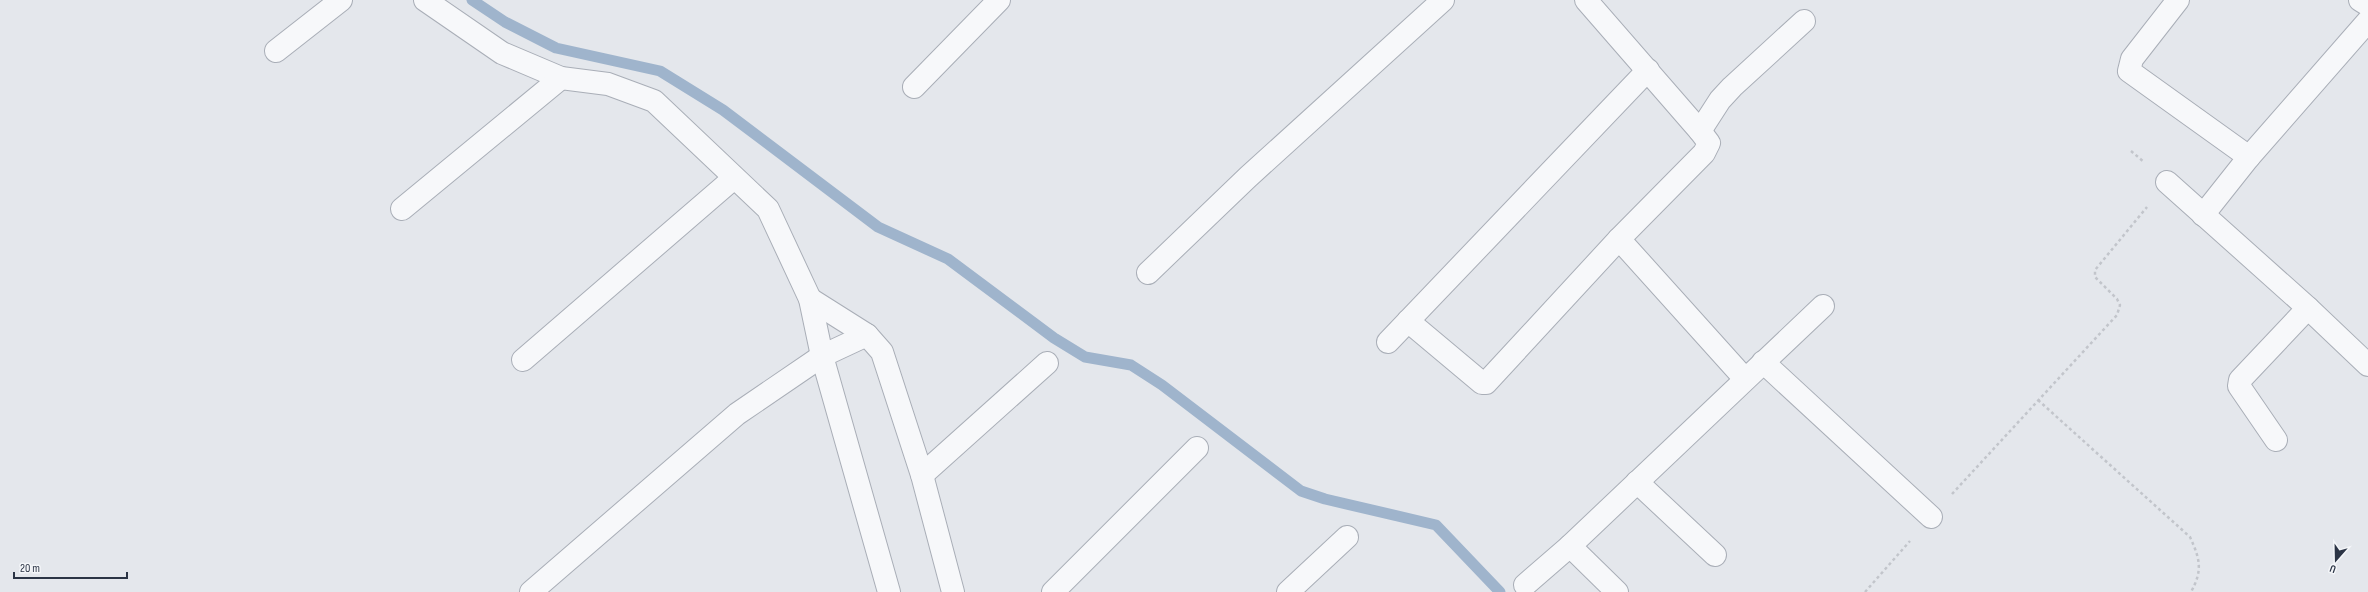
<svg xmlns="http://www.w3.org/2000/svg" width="2368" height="592" viewBox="0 0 2368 592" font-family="'Sofia Sans Condensed',sans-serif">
	<rect width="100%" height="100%" fill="#e4e7ec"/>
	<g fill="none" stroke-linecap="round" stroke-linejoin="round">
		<path stroke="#9fb4cc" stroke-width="11" d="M472,0L505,22L556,48L660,71L723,110L878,227L948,259L1054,338L1085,357L1131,365L1162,385L1301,491L1325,499L1436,525L1500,592"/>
		<defs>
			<g id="street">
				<path d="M425,0L502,53L561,78L608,84L654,101L768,209L810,299L822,356L889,592"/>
				<path d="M2178,0L2132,59L2129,71L2249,157"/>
				<path d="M2360,0L2368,5"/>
				<path d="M276,51L341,0"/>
				<path d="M914,87L999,0"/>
				<path d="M1700,131L1720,100L1732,87L1804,21"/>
				<path d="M2167,182L2308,308L2368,365"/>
				<path d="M402,209L561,78"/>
				<path d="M2203,215L2249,157L2368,21"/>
				<path d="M1619,239L1745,379"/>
				<path d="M1148,273L1248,177L1443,0"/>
				<path d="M810,299L867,335L882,352L922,475L953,592"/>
				<path d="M1408,321L1482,383H1486L1619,239L1704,153L1709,143L1700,131L1586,0"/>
				<path d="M1388,342L1648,70"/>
				<path d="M523,360L734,178"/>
				<path d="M1763,362L1931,517"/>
				<path d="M2276,440L2239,386L2240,380L2308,308"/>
				<path d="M922,475L1047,363"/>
				<path d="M1637,482L1715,555"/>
				<path d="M1570,546L1617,592"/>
				<path d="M1525,585L1570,546L1823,306"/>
				<path d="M531,592L737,414L822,356L867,335"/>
				<path d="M1053,592L1197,448"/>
				<path d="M1288,592L1347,537"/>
			</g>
		</defs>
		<use href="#street" stroke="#a9aeb7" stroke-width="24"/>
		<g stroke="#c2c5cb" stroke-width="2.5" stroke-dasharray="3 3" stroke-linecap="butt">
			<path d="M2131,151L2144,162"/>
			<path d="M2038,400L2190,537C2200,559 2203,570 2191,592"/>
			<path d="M1952,494L2117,315L2120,305L2117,299L2095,277V270L2147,207"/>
			<path d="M1865,592L1910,541"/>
		</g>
		<use href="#street" stroke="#f7f8fa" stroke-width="22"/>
	</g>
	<g transform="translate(2336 560) rotate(200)" stroke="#f4f6f9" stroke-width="3" paint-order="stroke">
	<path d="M0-3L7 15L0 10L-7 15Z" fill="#2b3445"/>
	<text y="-6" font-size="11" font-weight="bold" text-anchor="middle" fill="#2b3445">U</text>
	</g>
	<path d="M14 572v6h113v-6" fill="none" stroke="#2b3445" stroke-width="2"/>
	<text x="20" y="572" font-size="12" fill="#2b3445" stroke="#f4f6f9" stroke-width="3" paint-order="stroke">20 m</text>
</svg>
